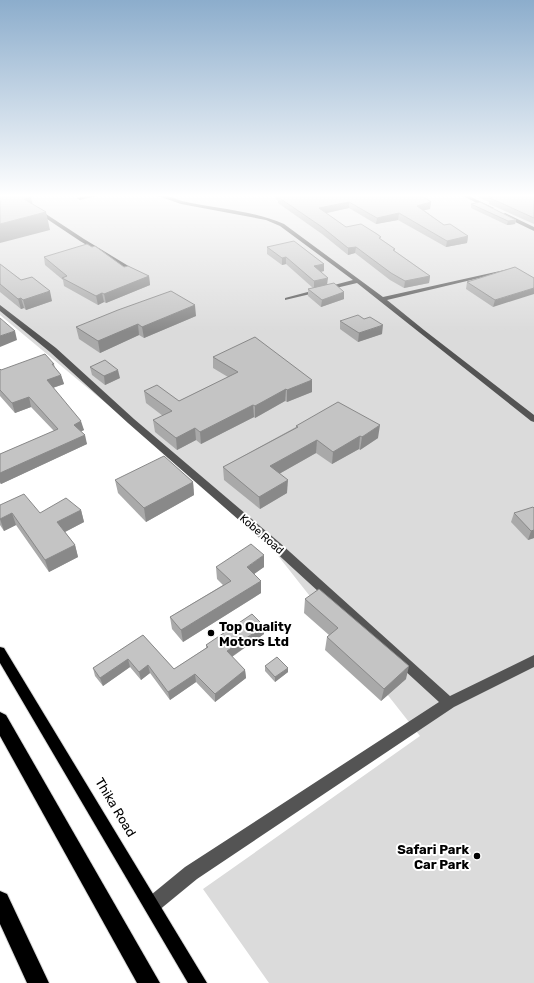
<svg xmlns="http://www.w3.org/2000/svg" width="534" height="983" viewBox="0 0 534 983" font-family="Rubik,sans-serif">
	<rect width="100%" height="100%" fill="#fff"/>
	<path fill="#dbdbdb" d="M0,195H534V983H269L203,889L420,736L257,529L0,315Z"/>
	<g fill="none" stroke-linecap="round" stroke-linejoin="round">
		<defs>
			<path id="major" d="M0,647L4,648L207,983H188L0,663Z"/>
			<g id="highway">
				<path d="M0,712L6,715L160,983H137L0,736Z"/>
				<path d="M0,891L7,894L49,983H27L0,924Z"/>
			</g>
		</defs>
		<use href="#major" stroke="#dbdbdb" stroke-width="2"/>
		<use href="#highway" stroke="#dbdbdb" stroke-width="2"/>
		<g fill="#545454" fill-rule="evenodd">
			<path d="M11,195H17L84,239L140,273L135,274L80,241Z"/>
			<path d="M91,195H101L80,200L77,198Z"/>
			<path d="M155,195C164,194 173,198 182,201C216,209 252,210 284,224L383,297L509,269V271L387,300L424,330L534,415V422L531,421L357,283L285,300V298L353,280L280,226L266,220L181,204Z"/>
			<path d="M461,195H467L494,208L489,209Z"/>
			<path d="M505,213L534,227V231L503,216L502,215Z"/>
			<path d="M0,305L56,348L134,419L280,543L450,696L534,655V667L454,707L197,879L158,911L152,913L146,911L144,905L146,899L185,867L439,702L272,549L128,423L50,352L0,311Z"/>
		</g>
		<use href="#major" fill="#000" fill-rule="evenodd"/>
		<use href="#highway" fill="#000" fill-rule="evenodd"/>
	</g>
	<g fill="#a9a9a9">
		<path d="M276,195H421L431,202L430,209L424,210L444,225L468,236L467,243L446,247L398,220L376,224L349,208L325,213L346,227L381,239L395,249V251L430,276L429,283L404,288L390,280L355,253L348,255L322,234L278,203V201L276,199Z"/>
		<path d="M474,195H534V224L489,204V202Z"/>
		<path d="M471,204L516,220L515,224L507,225L471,208Z"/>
		<path d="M92,247L124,267L149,276L150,285L106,303L104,302L98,305L64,286L63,280L45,265L44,257Z"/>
		<path d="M267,247L324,264V271L321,272L327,285L344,292V299L321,307L308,296V289L313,288L286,264L282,265L267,254Z"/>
		<path d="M0,264L21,280L52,301L26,310L24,308L21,309L0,292Z"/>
		<path d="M515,267L493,307L466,289L467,282Z"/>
		<path d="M196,316L144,338L139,335L100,353L79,339L76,327Z"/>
		<path d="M340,321L382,334L358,342L340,329Z"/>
		<path d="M213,357L312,392L287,402L285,401L255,418L254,417L201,444L196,440L177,450L155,432L153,420L163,416L146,403L144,391L179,401L228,377L213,368Z"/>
		<path d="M54,364L55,368L61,375L64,384L53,388L84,430L81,431L87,444L1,484L0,483V454L54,431L31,407L15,413L0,396V369L1,370Z"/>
		<path d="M90,367L120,378L105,385L92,375Z"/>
		<path d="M296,426L378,438L360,450L359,449L332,464L316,453L279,474L287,493L260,509L224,480L223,467L296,427Z"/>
		<path d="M115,480L193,482L194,495L146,522L118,493Z"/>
		<path d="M0,505L40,513L81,510L84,522L65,532L75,545L78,557L49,572L16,525L4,531L0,525Z"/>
		<path d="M534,508V538L528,540L511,522L514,513Z"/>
		<path d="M216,567H264L254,574L261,581V593L183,642L172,629L170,617L223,585L217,579Z"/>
		<path d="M305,599L406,679L381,701L325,650L327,637L329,635L304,613Z"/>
		<path d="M264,634L232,657L245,670L246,678L215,702L196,682L170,700L150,673L141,680L130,667L103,686L95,676L93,668L143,635L174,669L206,648V645Z"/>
		<path d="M265,666L288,668V672L275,682L265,671Z"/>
	</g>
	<g fill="#898989">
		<path d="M31,197L35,214L24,199Z"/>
		<path d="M349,202V208L318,215L319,208Z"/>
		<path d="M431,202L430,209L416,212L417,206Z"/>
		<path d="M46,212L50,230L0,243V224Z"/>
		<path d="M399,213L398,220L376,224L377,218Z"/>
		<path d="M516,220L515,224L507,225L508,221Z"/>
		<path d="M468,236L467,243L446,247L447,241Z"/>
		<path d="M356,247L355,253L348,255V248Z"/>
		<path d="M286,257V264L282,265V258Z"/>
		<path d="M324,264V271L314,273V266Z"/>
		<path d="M149,276L150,285L106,303L104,294Z"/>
		<path d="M430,276L429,283L404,288L405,281Z"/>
		<path d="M328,278L327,285L314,289V281Z"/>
		<path d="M534,288V294L493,307L495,300Z"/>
		<path d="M50,291L52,301L26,310L23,300Z"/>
		<path d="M344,292V299L321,307L322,300Z"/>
		<path d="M102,293L104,302L98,305L96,296Z"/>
		<path d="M21,298L24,308L21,309L18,299Z"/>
		<path d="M195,305L196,316L144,338L142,327Z"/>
		<path d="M138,324L139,335L100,353L98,341Z"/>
		<path d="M383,325L382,334L358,342L359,333Z"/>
		<path d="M15,331L17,340L0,347V336Z"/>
		<path d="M118,370L120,378L105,385L104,376Z"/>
		<path d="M61,375L64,384L49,389L47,380Z"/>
		<path d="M312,380V392L287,402V390Z"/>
		<path d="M286,389L285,401L255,418V406Z"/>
		<path d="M29,397L31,407L15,413L12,403Z"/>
		<path d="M253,405L254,417L201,444L200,432Z"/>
		<path d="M81,421L84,430L76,434L74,425Z"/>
		<path d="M380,425L378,438L360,450L362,437Z"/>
		<path d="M195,428L196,440L177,450L176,438Z"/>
		<path d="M85,435L87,444L1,484L0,482V473Z"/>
		<path d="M360,436L359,449L332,464L333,452Z"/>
		<path d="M317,440L316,453L270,479V466Z"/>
		<path d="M288,480L287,493L260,509L259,497Z"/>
		<path d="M193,482L194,495L146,522L144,508Z"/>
		<path d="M81,510L84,522L61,534L57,522Z"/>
		<path d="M12,513L16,525L4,531L0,519Z"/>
		<path d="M534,530V538L528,540L531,531Z"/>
		<path d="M75,545L78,557L49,572L45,560Z"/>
		<path d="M264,555V567L247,579V567Z"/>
		<path d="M261,581V593L183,642L181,630Z"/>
		<path d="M264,626V634L227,660V651Z"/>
		<path d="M128,659L130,667L103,686L100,678Z"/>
		<path d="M148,665L150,673L141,680L139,672Z"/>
		<path d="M409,666L406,679L381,701L384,689Z"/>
		<path d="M288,668V672L275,682V677Z"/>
		<path d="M245,670L246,678L215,702V694Z"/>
		<path d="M195,674L196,682L170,700L168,692Z"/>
	</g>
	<g fill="#c4c4c4" stroke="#898989">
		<path d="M0,195H27L31,197L24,199L46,212L0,224Z"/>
		<path d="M278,195H421L431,202L417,206L444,225L450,224L468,236L447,241L399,213L377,218L349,202L319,208L346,227L361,224L377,234L381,237L379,238L395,249L393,250L430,276L405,281L391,273L356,247L348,248L322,227L278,197L280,196Z"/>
		<path d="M487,195H534V218L490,198H492Z"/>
		<path d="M480,202L516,220L508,221L471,204Z"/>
		<path d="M294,241L324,264L314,266L328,278L314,281L286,257L282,258L267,247Z"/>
		<path d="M87,244L92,247L95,246L124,267L128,266L149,276L104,294L102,293L96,296L62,278L67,276L44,257Z"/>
		<path d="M0,264L21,280L32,277L50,291L23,300L21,298L18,299L0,284Z"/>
		<path d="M515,267L534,278V288L495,300L467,282Z"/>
		<path d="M334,283L344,292L322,300L308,289Z"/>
		<path d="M171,291L195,305L142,327L138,324L98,341L76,327L118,310Z"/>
		<path d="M358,315L364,319L370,317L383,325L359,333L340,321Z"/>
		<path d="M0,318L15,331L0,336Z"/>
		<path d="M255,337L312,380L287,390L286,389L255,406L253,405L200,432L195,428L176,438L153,420L172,411L144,391L157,385L179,401L238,372L213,357Z"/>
		<path d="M45,354L54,364H52L61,375L47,380L81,421L74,425L85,435L0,473V454L58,429L29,397L12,403L0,390V369L1,370Z"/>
		<path d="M105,360L118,370L104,376L90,367Z"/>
		<path d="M338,402L380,425L362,437L360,436L333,452L317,440L270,466L288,480L259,497L223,467L298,427L296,426Z"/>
		<path d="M164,456L193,482L144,508L115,480Z"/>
		<path d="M24,494L40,513L66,498L81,510L57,522L75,545L45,560L12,513L0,519V505Z"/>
		<path d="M533,507L534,508V530L531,531L514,513Z"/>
		<path d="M251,544L264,555L247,567L261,581L181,630L170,617L231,581L216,567Z"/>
		<path d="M319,589L409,666L384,689L327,637L338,628L305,599Z"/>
		<path d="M252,614L264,626L227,651L245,670L215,694L195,674L168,692L148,665L139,672L128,659L100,678L93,668L143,635L174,669L208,647L206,645Z"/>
		<path d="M277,657L288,668L275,677L265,666Z"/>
	</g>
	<linearGradient id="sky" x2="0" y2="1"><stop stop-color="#8cadcc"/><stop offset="0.59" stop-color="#fff"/><stop offset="1" stop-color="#fff" stop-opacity="0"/></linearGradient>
	<rect width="534" height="332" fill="url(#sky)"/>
	<g fill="#000" stroke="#fff" stroke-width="1.5">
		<circle cx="211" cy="633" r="4"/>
		<circle cx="477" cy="856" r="4"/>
	</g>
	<g text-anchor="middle" stroke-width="4" stroke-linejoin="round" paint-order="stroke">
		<g font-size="11" fill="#000" stroke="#fff">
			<text transform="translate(262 534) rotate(41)" y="4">Kobe Road</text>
		</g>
		<g font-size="13" font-weight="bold" fill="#000" stroke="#fff" text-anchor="start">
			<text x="219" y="631">Top Quality<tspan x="219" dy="15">Motors Ltd</tspan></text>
			<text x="469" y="854" text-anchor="end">Safari Park<tspan x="469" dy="15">Car Park</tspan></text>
		</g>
		<g font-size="13" fill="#000" stroke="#fff">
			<text transform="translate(116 807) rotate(59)" y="5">Thika Road</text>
		</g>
	</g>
</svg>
